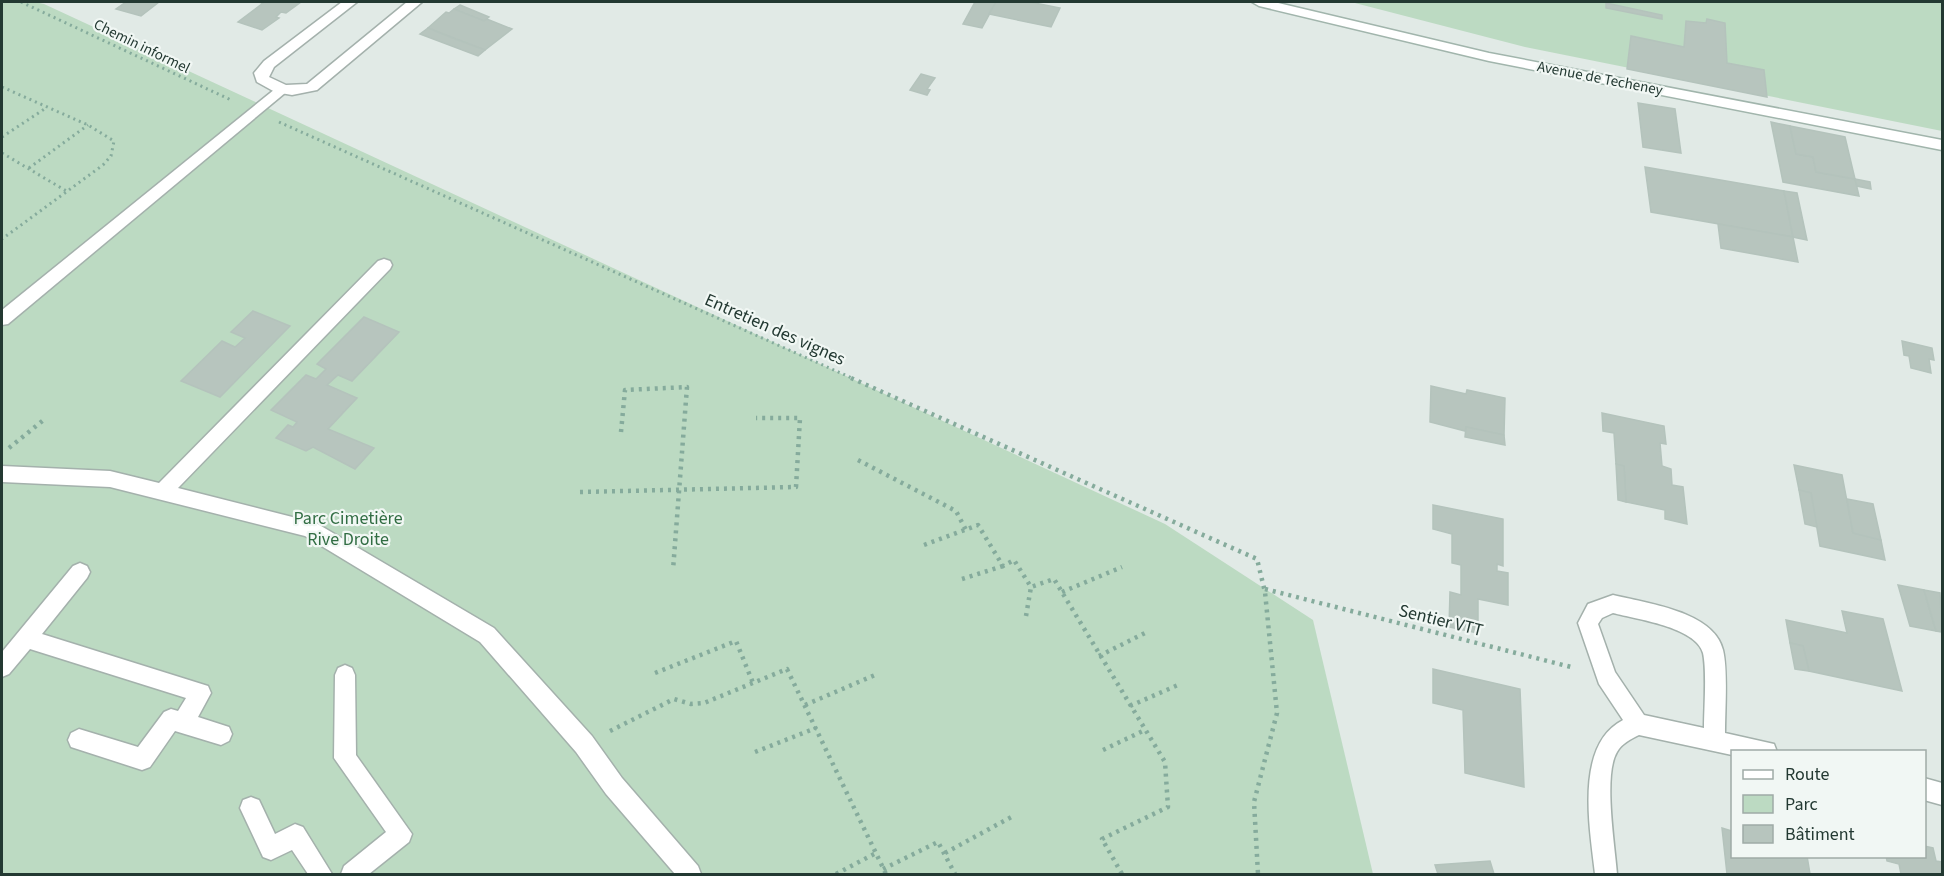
<svg xmlns="http://www.w3.org/2000/svg" width="1944" height="876" viewBox="0 0 1944 876" font-family="'Source Sans 3',sans-serif">
	<rect width="100%" height="100%" fill="#e1eae6"/>
	<g fill="#bcdac2">
		<path d="M2,2H35L44,4L1165,524L1313,620L1373,874H2Z"/>
		<path d="M1351,2H1942V131L1525,47Z"/>
	</g>
	<g fill="#b7c5be" stroke="#b4c3bc" stroke-width="1.5">
		<path d="M126,2H159L141,16L116,9Z"/>
		<path d="M258,2H301L286,13L281,12L276,17L279,18L262,30L238,22L263,3Z"/>
		<path d="M975,2H996L982,28L963,24Z"/>
		<path d="M996,2H1030L1060,8L1051,27L989,14Z"/>
		<path d="M1606,3L1662,15V19L1606,8Z"/>
		<path d="M460,5L489,17L484,21L454,9Z"/>
		<path d="M454,9L484,21L487,19L512,29L485,50L428,28L446,12L449,13Z"/>
		<path d="M1707,19L1725,23L1727,63L1764,70L1767,97L1627,69L1631,36L1684,47L1686,21L1706,23Z"/>
		<path d="M428,28L455,39L485,50L478,56L420,34Z"/>
		<path d="M921,74L935,78L927,89L930,90L927,95L910,90Z"/>
		<path d="M1638,103L1675,109L1681,153L1643,147Z"/>
		<path d="M1771,122L1790,126L1796,154L1813,157L1816,172L1855,179L1859,196L1783,182Z"/>
		<path d="M1790,126L1845,137L1855,179L1816,172L1813,157L1796,154Z"/>
		<path d="M1645,167L1784,191L1793,237L1651,212Z"/>
		<path d="M1855,179L1870,182L1871,189L1857,186Z"/>
		<path d="M1784,191L1797,193L1807,240L1793,237Z"/>
		<path d="M1718,224L1793,237L1798,262L1721,248Z"/>
		<path d="M253,311L290,326L220,397L181,381L222,341L235,347L245,338L231,332Z"/>
		<path d="M364,317L399,332L352,381L338,375L327,385L357,398L328,429L374,448L355,469L313,447L306,451L276,438L288,425L293,427L297,422L271,410L306,375L316,379L326,369L317,364Z"/>
		<path d="M1902,341L1932,348L1934,360L1929,359L1931,373L1911,368L1909,356L1904,355Z"/>
		<path d="M1431,386L1466,394L1467,390L1505,398L1504,435L1466,427L1465,431L1430,422Z"/>
		<path d="M1602,413L1664,426L1666,444L1660,443L1662,466L1671,469L1672,485L1683,487L1687,524L1665,519V510L1626,502L1624,466L1616,464L1614,433L1603,431Z"/>
		<path d="M1466,427L1504,435L1505,445L1465,437Z"/>
		<path d="M1616,464L1624,466L1626,502L1618,500Z"/>
		<path d="M1794,465L1842,475L1853,533L1881,540L1885,560L1820,546L1811,493L1799,490Z"/>
		<path d="M1799,490L1811,493L1817,527L1805,524Z"/>
		<path d="M1847,499L1873,504L1881,540L1853,533Z"/>
		<path d="M1433,505L1503,519V566L1497,564V571L1508,573V605L1478,599V633L1449,627L1450,592L1461,595V565L1452,563V534L1433,529Z"/>
		<path d="M1898,585L1924,590L1936,631L1910,626Z"/>
		<path d="M1924,590L1940,593L1942,632L1936,631Z"/>
		<path d="M1842,611L1883,619L1902,691L1809,671L1803,646L1790,643L1786,620L1847,633Z"/>
		<path d="M1790,643L1803,646L1809,671L1795,669Z"/>
		<path d="M1433,669L1520,689L1524,787L1465,773L1463,710L1433,703Z"/>
		<path d="M1722,828L1732,831V856H1807L1810,874H1727Z"/>
		<path d="M1924,846L1933,848L1936,861L1942,862V874H1901L1899,864L1887,861L1886,856H1924Z"/>
		<path d="M1490,861L1494,874H1438L1435,865Z"/>
	</g>
	<g fill="none" stroke-linecap="round" stroke-linejoin="round">
		<defs>
			<g id="lane">
				<path d="M280,85L285,87V93L8,324L2,325V310Z"/>
				<path d="M384,259L390,261L392,265L390,269L178,488L316,523L494,628L592,736L622,778L698,866L701,874H675L606,794L576,752L480,642L305,536L110,487L2,482V466L110,471L159,483L378,261Z"/>
				<path d="M80,563L87,566L90,572L87,578L42,634L208,686L211,693L198,717L229,727L232,734L229,741L221,745L175,731L150,767L142,770L71,747L68,740L71,733L79,729L138,747L164,712L171,709L178,711L186,698L30,649L9,674L2,677V652L73,566Z"/>
				<path d="M345,665L352,668L355,675L356,755L412,834L409,842L369,874H341L344,866L386,832L334,758L335,675L338,668Z"/>
				<path d="M251,797L259,800L275,834L295,824L303,827L332,874H308L292,850L271,860L263,857L240,808L243,800Z"/>
			</g>
			<g id="street">
				<path d="M342,2H357L274,67L269,77L286,85L307,84L407,2H422L317,90L292,95L275,92L257,82L254,73L264,61Z"/>
				<path d="M1613,595C1645,603 1714,611 1723,650C1728,671 1725,709 1725,733L1774,744L1777,752H1732V755L1639,735C1631,739 1621,744 1617,752C1603,775 1615,846 1617,874H1595C1590,829 1574,745 1623,720L1599,684L1578,623L1588,604ZM1613,613C1636,619 1696,627 1703,653C1707,671 1704,708 1704,728L1644,715L1615,672L1598,624L1602,618Z"/>
				<path d="M1924,778L1942,783V805L1924,800Z"/>
			</g>
			<path id="secondary" d="M1252,2H1274L1489,53L1942,140V150L1489,61L1259,6Z"/>
		</defs>
		<use href="#lane" stroke="#a4b1ac" stroke-width="3"/>
		<use href="#street" stroke="#a4b1ac" stroke-width="3"/>
		<use href="#secondary" stroke="#a1b5ac" stroke-width="3"/>
		<g stroke="#85ab9c" stroke-width="3" stroke-dasharray="2 4" stroke-linecap="butt">
			<path d="M21,2L231,100"/>
			<path d="M2,87L88,125L114,141L111,156L103,165L2,239"/>
			<path d="M279,122L854,379"/>
			<path d="M2,137L46,108"/>
			<path d="M2,153L68,192"/>
			<path d="M29,168L88,125"/>
		</g>
		<g stroke="#85ab9c" stroke-width="4.5" stroke-dasharray="3 5" stroke-linecap="butt">
			<path d="M851,378L1257,559L1265,592L1277,713L1254,802L1258,874"/>
			<path d="M621,432L625,390L687,387L673,570"/>
			<path d="M9,448L46,418"/>
			<path d="M858,460L956,511L966,530"/>
			<path d="M580,492L796,487L800,418H756"/>
			<path d="M924,545L978,525L1003,566L1014,560L1031,587L1054,579L1165,762L1168,807L1102,839L1122,874"/>
			<path d="M962,579L1003,566"/>
			<path d="M1265,589L1575,668"/>
			<path d="M1062,592L1122,567"/>
			<path d="M1026,616L1031,587"/>
			<path d="M1099,656L1149,631"/>
			<path d="M655,673L736,641L753,683"/>
			<path d="M805,705L875,675"/>
			<path d="M1130,706L1178,685"/>
			<path d="M610,731L674,699L691,704L704,703L787,669L886,874"/>
			<path d="M1103,750L1145,730"/>
			<path d="M755,752L816,728"/>
			<path d="M945,853L1015,815"/>
			<path d="M883,869L938,842L955,874"/>
			<path d="M836,874L876,853"/>
		</g>
		<use href="#lane" fill="#fff" fill-rule="evenodd"/>
		<use href="#street" fill="#fff" fill-rule="evenodd"/>
		<use href="#secondary" fill="#fff" fill-rule="evenodd"/>
	</g>
	<g text-anchor="middle" stroke-width="4.5" stroke-linejoin="round" paint-order="stroke">
		<g font-size="15" fill="#233932" stroke="#f1f7f4">
			<text transform="translate(142 46) rotate(26)" y="5">Chemin informel</text>
			<text transform="translate(1600 78) rotate(11)" y="5">Avenue de Techeney</text>
		</g>
		<g font-size="18" fill="#233932" stroke="#f1f7f4">
			<text transform="translate(775 329) rotate(24)" y="6">Entretien des vignes</text>
			<text transform="translate(1441 620) rotate(14)" y="6">Sentier VTT</text>
		</g>
		<g font-size="18" fill="#316d43" stroke="#f1f7f4">
			<text x="348" y="524">Parc Cimetière<tspan x="348" dy="21">Rive Droite</tspan></text>
		</g>
	</g>
	<rect width="1944" height="876" fill="none" stroke="#233932" stroke-width="6"/>
	<rect x="1731" y="750" width="195" height="108" fill="#f1f7f4" stroke="#9faba6" stroke-width="1.5"/>
	<rect x="1743" y="770" width="30" height="9" fill="#ffffff" stroke="#9faba6" stroke-width="1.5"/>
	<text x="1785" y="780" font-size="18" fill="#233932">Route</text>
	<rect x="1743" y="795" width="30" height="18" fill="#bcdac2" stroke="#9faba6" stroke-width="1.5"/>
	<text x="1785" y="810" font-size="18" fill="#233932">Parc</text>
	<rect x="1743" y="825" width="30" height="18" fill="#b7c5be" stroke="#9faba6" stroke-width="1.5"/>
	<text x="1785" y="840" font-size="18" fill="#233932">Bâtiment</text>
</svg>
